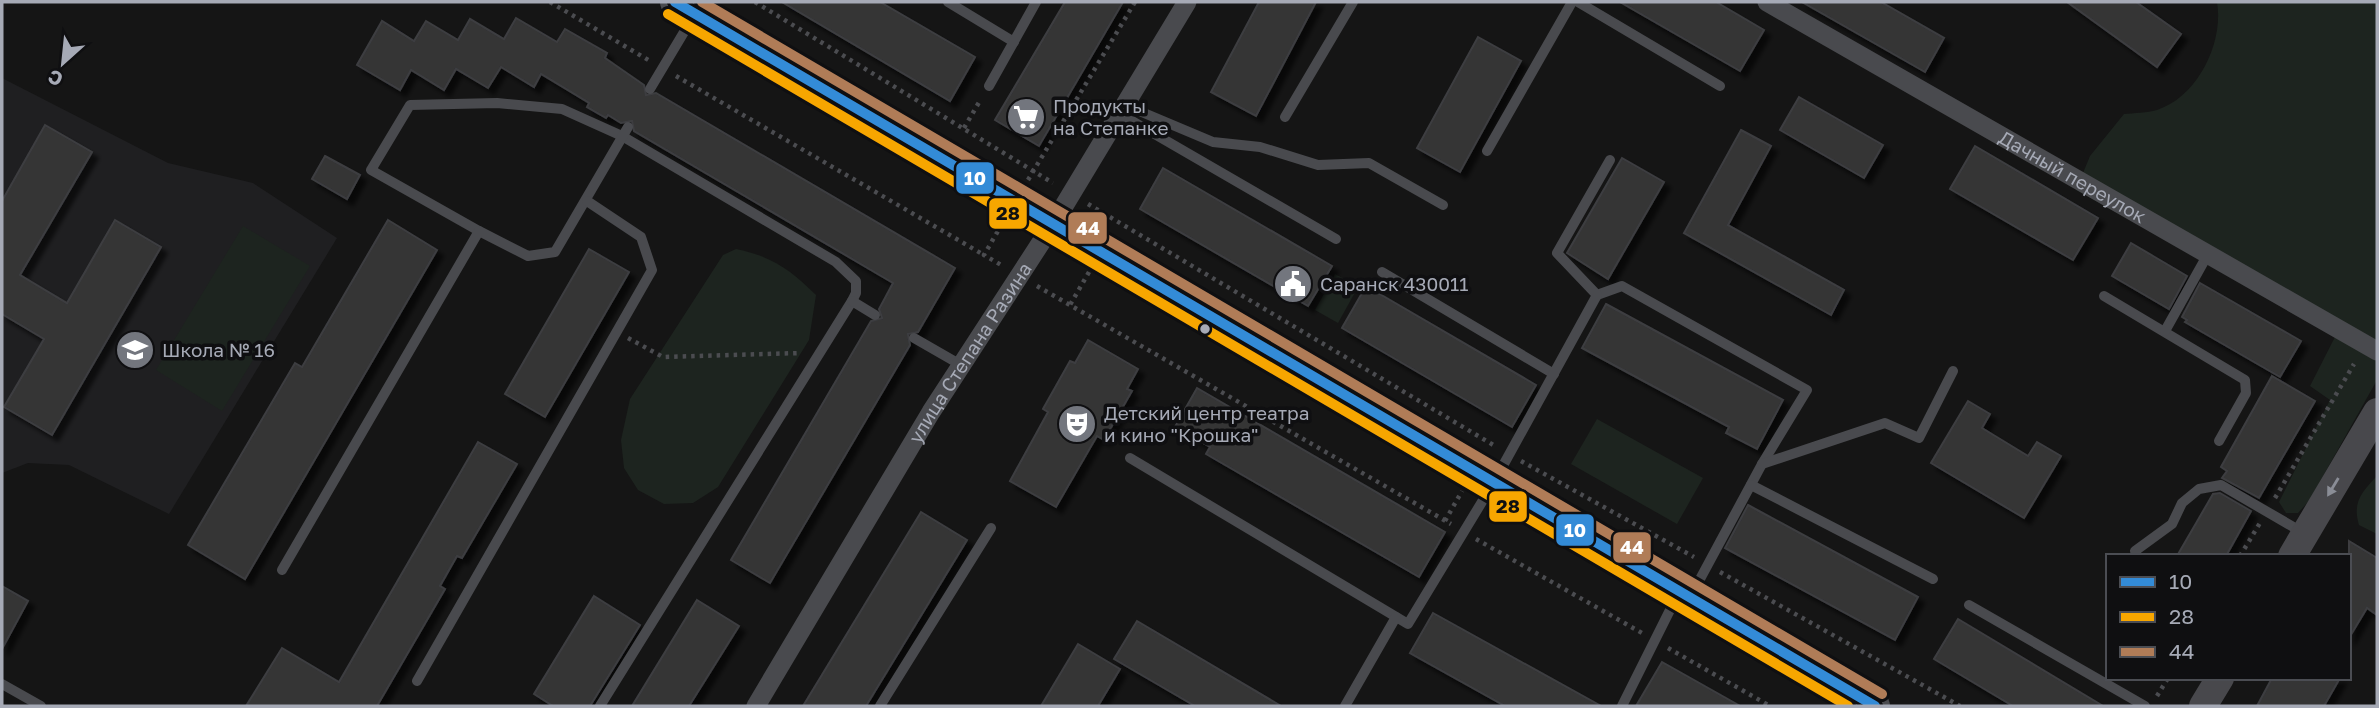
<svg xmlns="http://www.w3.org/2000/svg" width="2379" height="708" viewBox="0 0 2379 708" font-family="'Golos Text',sans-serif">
	<defs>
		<filter id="shadow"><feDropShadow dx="6" dy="6" stdDeviation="2" flood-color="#0009"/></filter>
	</defs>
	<rect width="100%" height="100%" fill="#151515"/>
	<path fill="#1f1f21" d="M2,78L168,163L253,183L337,238L169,514L69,465L28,463L2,473Z"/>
	<g fill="#1d241f">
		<path d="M2217,2H2377V380L2309,501L2298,513H2286L2279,502L2330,400L2310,386L2336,335L2076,190L2090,156L2124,114C2134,113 2147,113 2157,110C2198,97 2224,42 2217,2Z"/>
		<path d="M243,226L310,266L222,411L156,370Z"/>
		<path d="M736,249C773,257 789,269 816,295L809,340L718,487L693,503L664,504L638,490L624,468L621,440L630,399L723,255Z"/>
		<path d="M1335,274L1358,287L1338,323L1315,310Z"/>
		<path d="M1597,419L1703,478L1677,524L1571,464Z"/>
		<path d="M2377,476V534L2359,525C2352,502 2362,492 2377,476Z"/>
	</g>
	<g fill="#343436" stroke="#3d3e41" stroke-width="2" filter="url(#shadow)">
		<path d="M782,2H880L975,57L950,101Z"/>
		<path d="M1065,2H1123L1039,146L995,120Z"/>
		<path d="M1259,2H1316L1256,116L1211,92Z"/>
		<path d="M1620,2H1716L1764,30L1740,71Z"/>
		<path d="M1802,2H1881L1944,38L1925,72Z"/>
		<path d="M2067,2H2136L2181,34L2157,67Z"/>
		<path d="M516,18L557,42L565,29L607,53L605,58L644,85L646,95L656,93L955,268L918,332L908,334L910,345L770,583L731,560L871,321L882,318L879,309L893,283L634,131L632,121L621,123L608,115L606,118L587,107L589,103L541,74L534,87L501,67L488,88L456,69L444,90L411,70L400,90L357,65L382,21L414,41L426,21L458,40L470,19L504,39Z"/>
		<path d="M1478,37L1521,61L1460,172L1417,148Z"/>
		<path d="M1799,97L1883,145L1864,178L1780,130Z"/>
		<path d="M45,125L92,152L20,275L67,303L115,220L161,247L52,435L4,407L44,339L2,314V201Z"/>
		<path d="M1741,130L1771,146L1728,225L1844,290L1831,315L1684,233Z"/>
		<path d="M1975,146L2098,218L2073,260L1950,189Z"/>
		<path d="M325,156L360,175L347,199L312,179Z"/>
		<path d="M1622,158L1664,182L1608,279L1567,253Z"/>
		<path d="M1163,168L1332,266L1308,306L1140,209Z"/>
		<path d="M388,220L437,250L245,579L188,545L295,363L302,367Z"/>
		<path d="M2131,243L2187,276L2169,309L2112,276Z"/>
		<path d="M589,249L629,272L545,417L505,394Z"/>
		<path d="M2200,283L2301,341L2280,377L2185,322L2187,320L2182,317Z"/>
		<path d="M1366,286L1536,385L1512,427L1342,328Z"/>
		<path d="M1606,304L1783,400L1757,449L1726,433L1729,427L1582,348Z"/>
		<path d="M1088,340L1138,369L1127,389L1132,391L1104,440L1097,436L1056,507L1010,481L1048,412L1043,409L1070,361L1075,363Z"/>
		<path d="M2272,376L2315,401L2259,498L2222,478L2227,471L2221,467Z"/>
		<path d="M1197,388L1445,532L1419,577L1206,454L1210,447L1175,427Z"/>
		<path d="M1968,401L1990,414L1982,428L2028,456L2037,442L2061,456L2024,518L1931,463Z"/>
		<path d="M478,442L517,464L462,558L457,556L440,586L445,589L377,706H246L282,648L339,682Z"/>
		<path d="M2220,493L2251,511L2226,556H2177L2213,494Z"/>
		<path d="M1748,505L1918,597L1895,640L1725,548Z"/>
		<path d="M921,512L967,540L866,706H803Z"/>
		<path d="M2349,541L2377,558V615L2367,608L2349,638Z"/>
		<path d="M2,586L28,601L2,649Z"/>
		<path d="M594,596L640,625L590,706H553L534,694Z"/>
		<path d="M697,600L739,626L689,706H632Z"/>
		<path d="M1433,613L1601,706H1505L1410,653Z"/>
		<path d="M1958,619L2103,706H2013L1934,659Z"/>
		<path d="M1137,621L1281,706H1195L1114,659Z"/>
		<path d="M1078,644L1120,669L1098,706H1041Z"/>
		<path d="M1662,662L1740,706H1636Z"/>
		<path d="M2272,678H2340L2324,706H2257Z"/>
	</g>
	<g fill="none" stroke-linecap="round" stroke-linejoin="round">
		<g stroke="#4b4c50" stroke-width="4.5" stroke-dasharray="3.5 5" stroke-linecap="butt">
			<path d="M550,2L650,61"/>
			<path d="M755,2L1053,183"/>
			<path d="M676,76L984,255"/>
			<path d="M964,128L981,99"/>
			<path d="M1028,180L1135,2"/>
			<path d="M1088,204L1495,446"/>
			<path d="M1002,224L984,255L1003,266"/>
			<path d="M1089,272L1070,305L1451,524"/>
			<path d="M1037,286L1070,305"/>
			<path d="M628,338L663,357L801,353"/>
			<path d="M1521,461L1694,557"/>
			<path d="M2275,498L2354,364"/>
			<path d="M1445,521L1462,491"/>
			<path d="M1476,539L1642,633"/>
			<path d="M2240,556L2260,523"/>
			<path d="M1720,572L1960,706"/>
			<path d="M1668,648L1770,706"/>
			<path d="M2157,696L2168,678"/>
		</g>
		<g stroke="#494a4e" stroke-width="10">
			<path d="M948,2L1014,42"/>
			<path d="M1578,2L1720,86"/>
			<path d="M989,86L1036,2"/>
			<path d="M650,89L693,17"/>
			<path d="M1125,105L1213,142L1260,147L1318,165L1369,163L1443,205"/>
			<path d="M1120,114L1336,239"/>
			<path d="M1285,117L1353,2"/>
			<path d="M1487,151L1572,2"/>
			<path d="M479,231L371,170L410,105L497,103L562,109L622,136L836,262L856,281V293L852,301L600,706"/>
			<path d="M1382,272L1554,374"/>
			<path d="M1597,295L1622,286L1807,390L1762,464L1692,594"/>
			<path d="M2104,296L2245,380L2246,393L2219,441"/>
			<path d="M852,301L875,315"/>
			<path d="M2165,331L2208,254"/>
			<path d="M914,338L961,365"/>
			<path d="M1130,458L1408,624L1494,482L1597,295L1557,253L1610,160"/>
			<path d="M1762,464L1885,423L1919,438L1953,371"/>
			<path d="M1751,485L1933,579"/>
			<path d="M2135,551L2172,524L2182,503L2199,489L2221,485L2302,532"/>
			<path d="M282,570L479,231L528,256L555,252L628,127"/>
			<path d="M1969,605L2145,706"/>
			<path d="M417,681L652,270L641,237L587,201"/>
			<path d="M2,684L41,706"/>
			<path d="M880,706L991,528"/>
			<path d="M1345,706L1396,617"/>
			<path d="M1622,706L1678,594"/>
		</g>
		<g stroke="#494a4e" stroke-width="19">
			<path id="s1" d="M1767,2L2377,351"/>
			<path id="s2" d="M756,706L931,412L1053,224L1187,2"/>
		</g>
		<g stroke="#48484c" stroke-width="28">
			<path d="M2292,556L2377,412"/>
			<path d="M2203,706L2220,678"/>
		</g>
		<path stroke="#4b4c50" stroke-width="30" d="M675,2L1875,706"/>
		<defs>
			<path id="bus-1" d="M675,2L1875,706"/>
			<path id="bus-2" d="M668,14L1848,706"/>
			<path id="bus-3" d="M702,2L1882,694"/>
		</defs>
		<use href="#bus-1" stroke="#0f0f11" stroke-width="16"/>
		<use href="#bus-2" stroke="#0f0f11" stroke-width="16"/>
		<use href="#bus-3" stroke="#0f0f11" stroke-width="16"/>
		<use href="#bus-1" stroke="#338bd7" stroke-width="10"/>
		<use href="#bus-2" stroke="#f7a600" stroke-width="10"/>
		<use href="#bus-3" stroke="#b07c57" stroke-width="10"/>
	</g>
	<defs><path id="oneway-solid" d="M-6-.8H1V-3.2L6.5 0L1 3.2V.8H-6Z" transform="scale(1.75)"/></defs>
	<use fill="#8a8d96" href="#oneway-solid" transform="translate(2333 487) rotate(121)"/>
	<defs>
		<symbol id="supermarket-disc" viewBox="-11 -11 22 22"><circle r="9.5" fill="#73767e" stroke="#0f0f11"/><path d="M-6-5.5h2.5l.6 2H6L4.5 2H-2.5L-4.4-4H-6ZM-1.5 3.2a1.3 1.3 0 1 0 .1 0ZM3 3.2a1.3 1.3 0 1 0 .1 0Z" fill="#fff"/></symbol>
		<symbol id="civic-disc" viewBox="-11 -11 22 22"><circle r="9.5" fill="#73767e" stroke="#0f0f11"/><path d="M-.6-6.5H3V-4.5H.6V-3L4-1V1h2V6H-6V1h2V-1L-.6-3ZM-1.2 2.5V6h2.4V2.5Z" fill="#fff"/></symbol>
		<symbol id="school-disc" viewBox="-11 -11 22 22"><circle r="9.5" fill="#73767e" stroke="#0f0f11"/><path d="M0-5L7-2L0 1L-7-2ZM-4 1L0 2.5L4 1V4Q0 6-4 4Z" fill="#fff"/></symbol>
		<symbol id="theatre-disc" viewBox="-11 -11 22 22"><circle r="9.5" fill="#73767e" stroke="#0f0f11"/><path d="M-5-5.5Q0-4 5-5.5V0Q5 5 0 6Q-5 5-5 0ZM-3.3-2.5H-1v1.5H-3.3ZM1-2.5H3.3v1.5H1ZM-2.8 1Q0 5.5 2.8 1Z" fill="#fff"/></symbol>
	</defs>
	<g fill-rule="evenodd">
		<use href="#supermarket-disc" x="1004" y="95" width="44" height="44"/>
		<use href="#civic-disc" x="1271" y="262" width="44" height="44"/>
		<use href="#school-disc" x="113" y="328" width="44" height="44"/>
		<use href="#theatre-disc" x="1055" y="402" width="44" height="44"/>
	</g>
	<circle fill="#a6aab6" stroke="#0f0f11" stroke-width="2.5" cx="1205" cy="329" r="6"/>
	<g text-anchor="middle" stroke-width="7" stroke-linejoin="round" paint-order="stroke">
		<g font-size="19" fill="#a6aab6" stroke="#0f0f11" text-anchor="start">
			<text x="1053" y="113">Продукты<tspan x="1053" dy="22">на Степанке</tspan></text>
			<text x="1320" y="291">Саранск 430011</text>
			<text x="162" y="357">Школа № 16</text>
			<text x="1104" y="420">Детский центр театра<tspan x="1104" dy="22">и кино "Крошка"</tspan></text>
		</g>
		<g font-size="19" fill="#a6aab6" stroke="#0f0f11">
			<text dy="7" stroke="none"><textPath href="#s1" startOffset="352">Дачный переулок</textPath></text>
			<text dy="7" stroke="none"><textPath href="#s2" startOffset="413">улица Степана Разина</textPath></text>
		</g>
	</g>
	<g stroke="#0f0f11" stroke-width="2.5">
		<rect x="955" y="161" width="40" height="34" rx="7" fill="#338bd7"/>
		<rect x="988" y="197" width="40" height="33" rx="7" fill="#f7a600"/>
		<rect x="1067" y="211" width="41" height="34" rx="7" fill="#b07c57"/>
		<rect x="1488" y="490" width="40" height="33" rx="7" fill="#f7a600"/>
		<rect x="1555" y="513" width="40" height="34" rx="7" fill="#338bd7"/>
		<rect x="1612" y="531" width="40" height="33" rx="7" fill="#b07c57"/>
	</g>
	<g font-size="19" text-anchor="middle" font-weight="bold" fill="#fff">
		<text x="975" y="185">10</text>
		<text x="1088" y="235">44</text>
		<text x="1575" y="537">10</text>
		<text x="1632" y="554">44</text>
	</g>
	<g font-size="19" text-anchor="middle" font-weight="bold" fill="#111">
		<text x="1008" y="220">28</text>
		<text x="1508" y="513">28</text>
	</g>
	<rect width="2379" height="708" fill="none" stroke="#a6aab6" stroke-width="7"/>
	<rect x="2106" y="554" width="245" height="126" fill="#0f0f11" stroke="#4b4d53" stroke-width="2"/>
	<rect x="2120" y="577" width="35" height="10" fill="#338bd7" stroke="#4b4d53" stroke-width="2"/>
	<text x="2169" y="589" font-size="21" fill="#a6aab6">10</text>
	<rect x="2120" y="612" width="35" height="10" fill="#f7a600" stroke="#4b4d53" stroke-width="2"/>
	<text x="2169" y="624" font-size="21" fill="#a6aab6">28</text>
	<rect x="2120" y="647" width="35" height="10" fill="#b07c57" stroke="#4b4d53" stroke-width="2"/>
	<text x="2169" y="659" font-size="21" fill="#a6aab6">44</text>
	<g transform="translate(63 63) rotate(207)" stroke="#0f0f11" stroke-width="5" paint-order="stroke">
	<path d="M0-5L12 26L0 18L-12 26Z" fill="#a6aab6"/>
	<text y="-10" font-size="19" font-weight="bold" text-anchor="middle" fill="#a6aab6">С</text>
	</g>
</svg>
